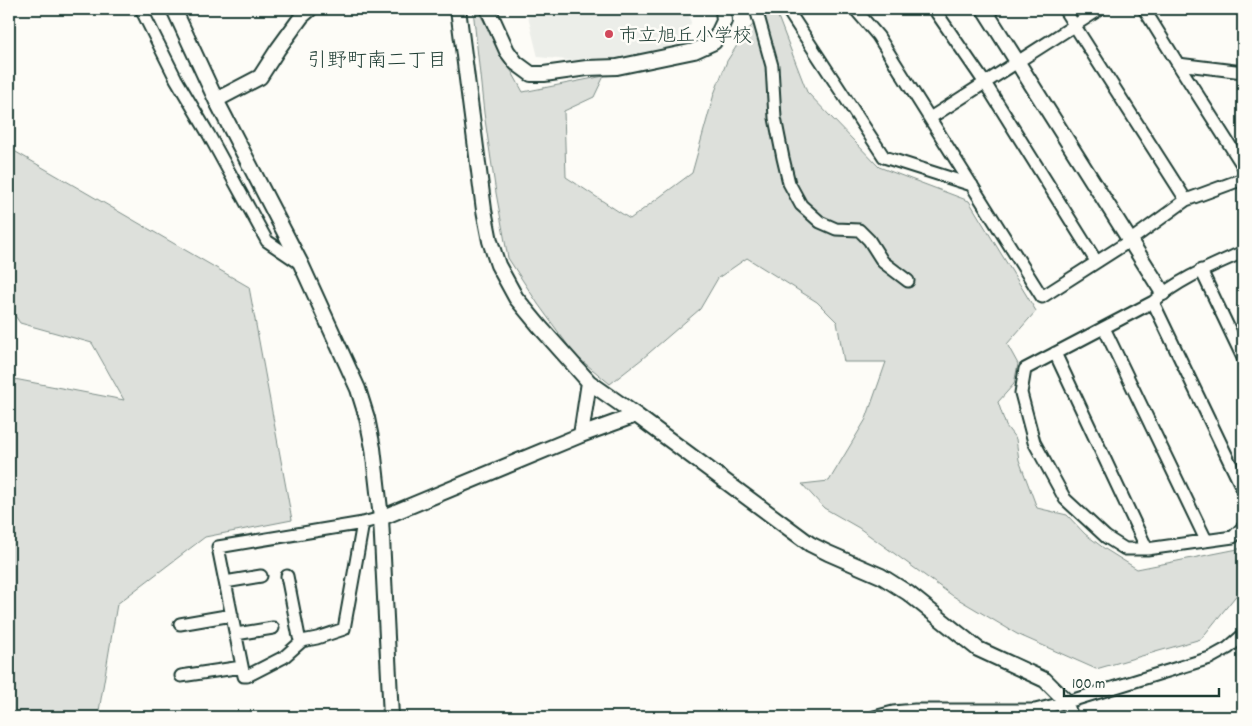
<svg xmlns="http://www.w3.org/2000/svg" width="1252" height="726" viewBox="0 0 1252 726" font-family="Dekko,'Klee One',sans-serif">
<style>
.built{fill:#eceee9}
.green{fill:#dde0db;stroke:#7e8e88}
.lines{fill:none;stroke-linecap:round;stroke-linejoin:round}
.minor-casing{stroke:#1f3d34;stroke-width:15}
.tertiary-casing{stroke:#1f3d34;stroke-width:18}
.minor{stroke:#fdfcf7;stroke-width:11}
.tertiary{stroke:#fdfcf7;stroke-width:14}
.poi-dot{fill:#d1495b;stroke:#fdfcf7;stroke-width:2}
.labels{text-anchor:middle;stroke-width:5;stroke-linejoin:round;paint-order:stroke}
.poi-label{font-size:19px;fill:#1f3d34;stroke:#fdfcf7;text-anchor:start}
.neighbourhood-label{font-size:20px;fill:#1f3d34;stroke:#fdfcf7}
</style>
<rect width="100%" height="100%" fill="#fdfcf7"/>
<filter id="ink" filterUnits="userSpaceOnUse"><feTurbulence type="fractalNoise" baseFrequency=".02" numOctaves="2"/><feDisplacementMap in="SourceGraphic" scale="10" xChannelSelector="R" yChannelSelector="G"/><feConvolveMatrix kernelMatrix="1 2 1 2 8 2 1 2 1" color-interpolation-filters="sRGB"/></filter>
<g filter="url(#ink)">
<path class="built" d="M 526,9 L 688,9 L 691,23 L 679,46 L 621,58 L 587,62 L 538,57 Z"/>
<path class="green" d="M 473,9 L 477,9 L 523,92 L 604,76 L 594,97 L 564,111 L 566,177 L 630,219 L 692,173 L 714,94 L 727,61 L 745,33 L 768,9 L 775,9 L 807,92 L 879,167 L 969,201 L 1036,311 L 1007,344 L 1018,364 L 1014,384 L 998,402 L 1006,426 L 1016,439 L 1019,460 L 1037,508 L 1067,515 L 1085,534 L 1105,549 L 1137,569 L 1243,548 L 1243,587 L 1201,639 L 1096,669 L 1017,634 L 953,596 L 859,528 L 824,508 L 802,484 L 829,481 L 866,419 L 886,362 L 844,362 L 837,322 L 817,302 L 747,258 L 718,278 L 700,309 L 642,359 L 610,384 L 575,355 L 538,304 L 508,258 L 496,193 L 484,113 Z
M 9,148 L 249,287 L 292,520 L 205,537 L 117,604 L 98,717 L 9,717 L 9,378 L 124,400 L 92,343 L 20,323 L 9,307 Z"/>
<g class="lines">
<defs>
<path id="minor" d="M 141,9 L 176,79 L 209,135 L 267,241 L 301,264
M 756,9 L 772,66 L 775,118 L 783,158 L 789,183 L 801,205 L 820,222 L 836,229 L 859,230 L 869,240 L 883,262 L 908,281
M 787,9 L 884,157 L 972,185
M 855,9 L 878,36 L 1042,297 L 1131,240 L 1186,200 L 1243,179
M 934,9 L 985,83 L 1096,261
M 1064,9 L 1186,200
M 1144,9 L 1178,64 L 1243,72
M 1178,64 L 1243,166
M 930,118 L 1100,9
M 1243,252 C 1212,266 1179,279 1153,302 L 1025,369 L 1021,393 L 1034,442 L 1065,499 L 1106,537 L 1125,549 L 1147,549 L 1233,537 L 1243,527
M 1201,270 L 1243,358
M 1153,302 L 1243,490
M 1104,328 L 1206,540
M 1055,353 L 1147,549
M 363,523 L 344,629 L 317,638 L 302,641 L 284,657 L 247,676 L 244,676 L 218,547 L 363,523 L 381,518
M 287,576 L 299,637 L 302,641
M 225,582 L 261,576
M 180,624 L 232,615
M 236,634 L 273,628
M 181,676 L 242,667
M 874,717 L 893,712 L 915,710 L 1035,710 L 1067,702
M 1072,717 L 1067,702 L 1210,658 L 1228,648 L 1243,635"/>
<path id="tertiary" d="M 174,9 L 216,100 L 301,264 L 358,389 L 367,418 L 373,448 L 381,518 L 391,717
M 458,9 L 484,210 L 490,241 L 498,265 L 516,298 L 540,327 L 589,382 L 636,415 L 810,544 L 828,553 L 881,576 L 908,593 L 978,649 L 1045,680 L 1067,702
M 488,9 L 507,51 L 516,63 L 531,74 L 544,74 L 587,68 L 617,67 L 694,51 L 714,42 L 724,21 L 723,9
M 984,9 L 1163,293
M 216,100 L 260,77 L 278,49 L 302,16 L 310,9
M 581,435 L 589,382
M 381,518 L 581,435 L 636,415"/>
</defs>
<use href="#minor" class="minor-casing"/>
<use href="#tertiary" class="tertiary-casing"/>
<use href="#minor" class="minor"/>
<use href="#tertiary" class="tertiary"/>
</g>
</g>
<circle class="poi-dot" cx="609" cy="34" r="5"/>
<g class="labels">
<g class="poi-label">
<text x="619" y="41">市立旭丘小学校</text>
</g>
<g class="neighbourhood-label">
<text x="377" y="66">引野町南二丁目</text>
</g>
</g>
<rect width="1252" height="726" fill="none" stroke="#fdfcf7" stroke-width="30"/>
<rect x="15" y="15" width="1222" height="696" fill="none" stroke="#1f3d34" stroke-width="2" filter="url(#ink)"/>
<path d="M1064 688v8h155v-8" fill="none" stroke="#1f3d34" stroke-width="2.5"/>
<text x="1072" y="688" font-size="15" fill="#1f3d34" stroke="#fdfcf7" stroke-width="4" paint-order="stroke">100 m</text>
</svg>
